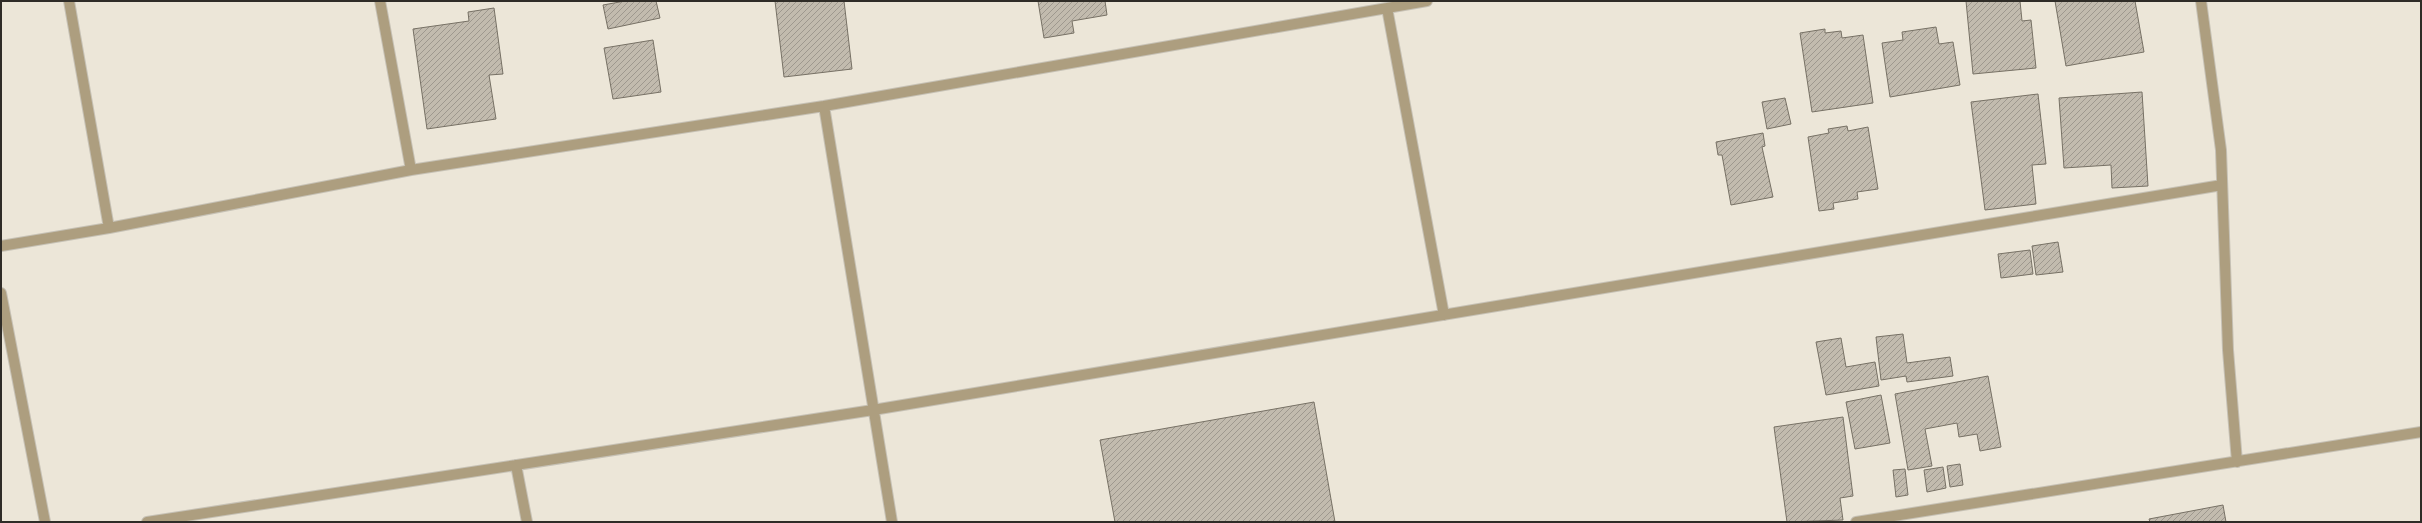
<svg xmlns="http://www.w3.org/2000/svg" width="2422" height="523" viewBox="0 0 2422 523" font-family="Signika,sans-serif">
<style>
.building{fill:url(#building-hatch);stroke:#777165}
.lines{fill:none;stroke-linecap:round;stroke-linejoin:round}
.minor-casing{stroke:#c6c1b5;stroke-width:12}
.minor{stroke:#ad9e7f;stroke-width:10}
</style>
<defs>
<pattern id="building-hatch" width="6" height="6" patternUnits="userSpaceOnUse"><rect width="6" height="6" fill="#c2bbae"/><path d="M-1 1l2-2M0 6l6-6M5 7l2-2" fill="none" stroke="#9e988e"/></pattern>
</defs>
<rect width="100%" height="100%" fill="#ece6d8"/>
<path class="building" d="M 625,1 L 656,1 L 660,18 L 608,29 L 603,5 Z
M 775,1 L 844,1 L 852,69 L 784,77 Z
M 1038,1 L 1105,1 L 1107,15 L 1072,21 L 1074,33 L 1044,38 Z
M 1966,1 L 2020,1 L 2022,21 L 2031,20 L 2036,68 L 1973,74 Z
M 2055,1 L 2135,1 L 2144,52 L 2066,66 Z
M 494,8 L 503,74 L 489,75 L 496,119 L 427,129 L 413,29 L 469,21 L 468,12 Z
M 1936,27 L 1939,44 L 1953,42 L 1960,85 L 1890,97 L 1882,43 L 1903,40 L 1902,32 Z
M 1825,29 L 1825,33 L 1841,31 L 1842,38 L 1863,35 L 1873,103 L 1812,112 L 1800,33 Z
M 653,40 L 661,92 L 613,99 L 604,48 Z
M 2142,92 L 2148,186 L 2112,188 L 2111,165 L 2064,168 L 2059,98 Z
M 2038,94 L 2046,164 L 2032,165 L 2036,204 L 1985,210 L 1971,102 Z
M 1785,98 L 1791,124 L 1767,129 L 1762,102 Z
M 1847,126 L 1848,131 L 1868,127 L 1878,189 L 1857,192 L 1858,199 L 1833,203 L 1834,209 L 1819,211 L 1808,137 L 1829,133 L 1828,129 Z
M 1763,133 L 1765,146 L 1762,147 L 1773,197 L 1731,205 L 1722,155 L 1718,155 L 1716,142 Z
M 2058,242 L 2063,272 L 2036,275 L 2032,246 Z
M 2030,250 L 2033,274 L 2001,278 L 1998,254 Z
M 1903,334 L 1907,363 L 1950,357 L 1953,376 L 1907,382 L 1906,376 L 1881,380 L 1876,337 Z
M 1841,338 L 1846,367 L 1875,362 L 1879,386 L 1826,395 L 1816,342 Z
M 1988,376 L 2001,447 L 1980,451 L 1977,434 L 1959,437 L 1957,423 L 1925,429 L 1932,466 L 1908,470 L 1895,394 Z
M 1881,395 L 1890,443 L 1855,449 L 1846,402 Z
M 1314,402 L 1335,522 L 1115,522 L 1100,440 Z
M 1843,417 L 1853,496 L 1840,498 L 1843,520 L 1787,522 L 1774,427 Z
M 1960,464 L 1963,485 L 1950,487 L 1947,466 Z
M 1943,467 L 1946,488 L 1927,492 L 1924,470 Z
M 1905,469 L 1908,495 L 1896,497 L 1893,470 Z
M 2223,505 L 2226,522 L 2150,522 L 2149,519 Z"/>
<g class="lines">
<defs>
<path id="minor" d="M 69,1 L 109,228
M 380,1 L 411,170
M 2201,1 L 2221,150 L 2228,350 L 2237,462
M 1387,8 L 1444,315
M 824,106 L 892,522
M 1,246 L 109,228 L 411,170 L 824,106 L 1427,1
M 1,293 L 45,522
M 516,465 L 527,522
M 147,522 L 873,410 L 2222,185
M 1856,522 L 2421,432"/>
</defs>
<use href="#minor" class="minor-casing"/>
<use href="#minor" class="minor"/>
</g>
<rect width="2422" height="523" fill="none" stroke="#2f2c27" stroke-width="4"/>
</svg>
